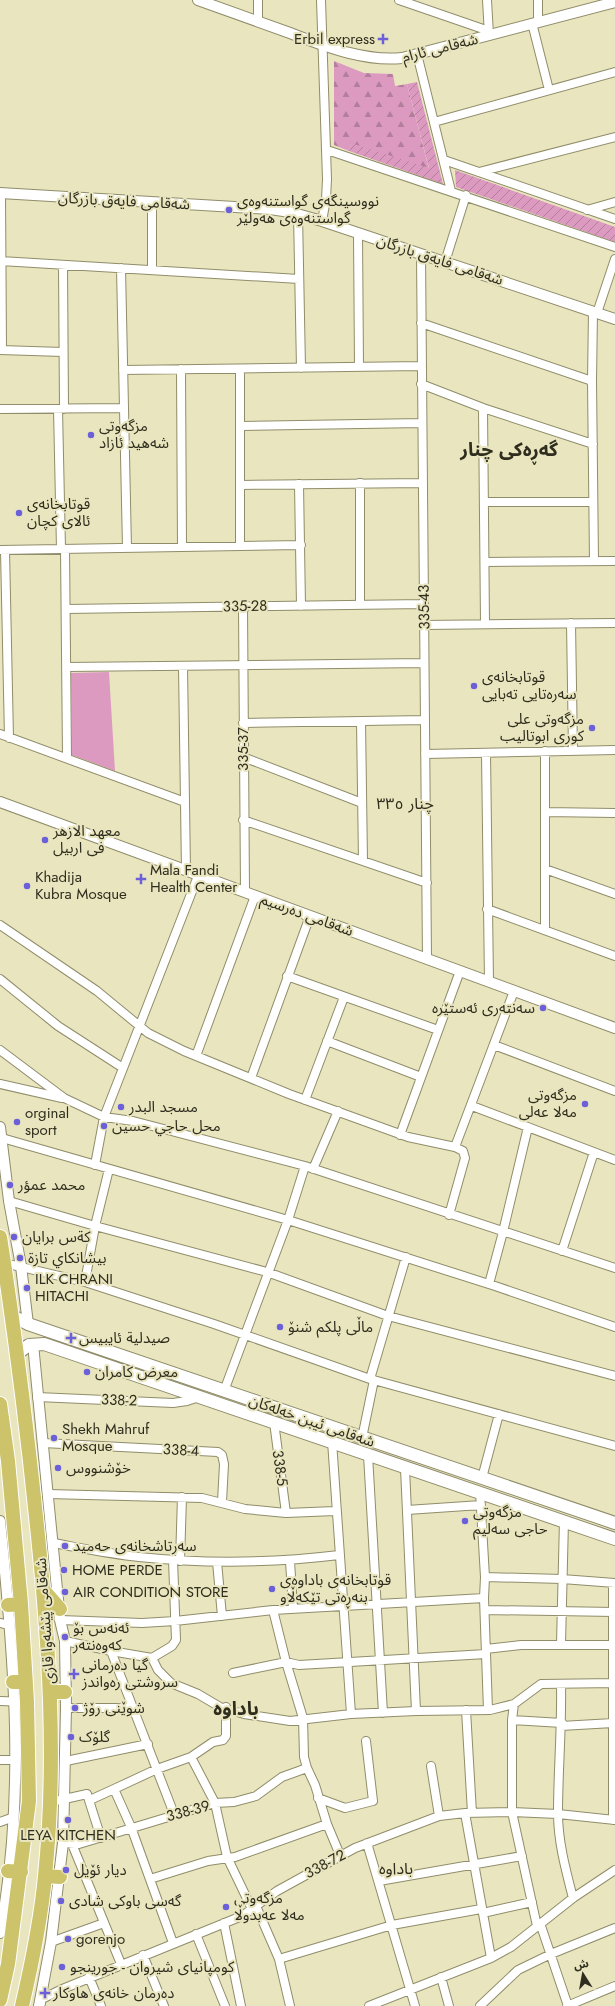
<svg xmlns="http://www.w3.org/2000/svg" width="615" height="2006" viewBox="0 0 615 2006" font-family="Jost,'Noto Sans Arabic',sans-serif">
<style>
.green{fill:#dc9ac1}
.forest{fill:url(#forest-firs)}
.garden{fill:url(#garden-furrows)}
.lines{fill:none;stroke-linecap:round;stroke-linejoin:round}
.minor-casing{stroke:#908d6a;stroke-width:10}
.tertiary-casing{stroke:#908d6a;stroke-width:12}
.secondary-casing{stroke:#908d6a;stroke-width:14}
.trunk-casing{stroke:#fff;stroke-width:16}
.minor{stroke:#fff;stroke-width:8}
.tertiary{stroke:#fff;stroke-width:10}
.secondary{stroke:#fff;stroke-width:12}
.trunk{stroke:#ccc36a;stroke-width:14}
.poi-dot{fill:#6b60da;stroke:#e9e5bf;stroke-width:1.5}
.labels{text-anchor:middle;stroke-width:4;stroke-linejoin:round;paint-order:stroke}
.poi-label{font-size:15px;fill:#2e2d1e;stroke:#e9e5bf;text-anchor:start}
.street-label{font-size:15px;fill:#2e2d1e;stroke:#e9e5bf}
.neighbourhood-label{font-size:16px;fill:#2e2d1e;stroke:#e9e5bf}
.district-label{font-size:19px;font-weight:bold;fill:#2e2d1e;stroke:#e9e5bf}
</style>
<defs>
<pattern id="forest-firs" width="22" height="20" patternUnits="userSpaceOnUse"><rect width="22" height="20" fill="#dc9ac1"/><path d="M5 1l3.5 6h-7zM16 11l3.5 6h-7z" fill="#b37e9c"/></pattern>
<pattern id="garden-furrows" width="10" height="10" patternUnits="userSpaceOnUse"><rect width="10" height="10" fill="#dc9ac1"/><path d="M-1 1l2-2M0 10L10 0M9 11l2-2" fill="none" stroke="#b37e9c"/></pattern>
</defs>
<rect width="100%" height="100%" fill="#e9e5bf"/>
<path class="green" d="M 109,672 L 115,771 L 72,755 L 71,673 Z"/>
<path class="forest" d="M 334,61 L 364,73 L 393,74 L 395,86 L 407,84 L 429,169 L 351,144 L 349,151 L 334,145 Z"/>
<path class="garden" d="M 417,82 L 443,184 L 349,151 L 351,143 L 429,168 L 407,84 Z
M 455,170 L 615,227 L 615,242 L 456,187 Z"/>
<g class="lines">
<defs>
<path id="minor" d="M 258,0 L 258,22
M 321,0 L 327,179 L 326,199 L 322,221
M 399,0 L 489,31
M 487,0 L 489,35
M 538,22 L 538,0
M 532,23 L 549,90
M 417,54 L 451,191
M 434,122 L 615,72
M 327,150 L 615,247
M 444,160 L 615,219
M 479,172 L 615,137
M 1,193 L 2,350
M 587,210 L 615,202
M 298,214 L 301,368
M 358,233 L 359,367
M 421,254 L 427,959
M 1,261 L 299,279
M 445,262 L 466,195
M 63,265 L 64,409
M 121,268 L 127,548
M 152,270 L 152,202
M 593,311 L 592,381 L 594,561
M 597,313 L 615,259
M 421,323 L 592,381
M 0,350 L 63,352
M 181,369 L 182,547
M 240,369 L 240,546
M 123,370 L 421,366
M 421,384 L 483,408 L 593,444
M 483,408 L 485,624
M 0,409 L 124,408
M 58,409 L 61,549
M 240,426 L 422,423
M 360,483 L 360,605
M 299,484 L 301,606
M 240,485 L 422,483
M 484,502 L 593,502
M 65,549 L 67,757
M 0,550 L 301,545
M 5,550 L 9,738
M 485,562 L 615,561
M 243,606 L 245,892
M 66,609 L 424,604
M 571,623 L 573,751
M 424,625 L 615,623
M 183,666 L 186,871
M 66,667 L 424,663
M 361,721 L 363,861
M 243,723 L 425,720
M 0,734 L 185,802
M 545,751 L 545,930
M 486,753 L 489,982
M 425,754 L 615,750
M 243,757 L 362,803
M 545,812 L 615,813
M 243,820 L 427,883
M 545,869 L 615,894
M 487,909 L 615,956
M 0,925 L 97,991 L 148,1033 L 184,1051 L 289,1094 L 408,1137 L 455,1147 L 463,1151 L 465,1158 L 449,1215
M 287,976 L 438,1030
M 0,979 L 58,1026 L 123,1068
M 327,1041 L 421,1077
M 494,1045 L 615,1091
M 0,1050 L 64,1098 L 104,1117 L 133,1121 L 305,1166 L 615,1268
M 196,1056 L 255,896
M 251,1078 L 310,916
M 0,1084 L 62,1098
M 305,1100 L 344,997
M 472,1106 L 615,1160
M 400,1135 L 460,971
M 2,1138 L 288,1220 L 495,1286 L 615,1327
M 455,1147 L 514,991
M 95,1165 L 104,1117 L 198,876
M 313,1169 L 338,1111
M 9,1201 L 95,1226 L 267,1272 L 388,1316 L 615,1376
M 562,1251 L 594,1152
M 4,1263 L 85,1282 L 214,1324 L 370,1379 L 615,1446
M 85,1282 L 95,1226 L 109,1169
M 489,1284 L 503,1232 L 528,1127
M 370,1379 L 406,1257
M 224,1391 L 288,1220 L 305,1166
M 37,1397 L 173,1403 L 187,1401 L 199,1397
M 274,1422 L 286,1513
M 362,1438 L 374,1380
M 332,1441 L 351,1714
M 43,1443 L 218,1452 L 222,1455 L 224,1464 L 222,1502
M 368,1455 L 383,1713
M 405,1468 L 416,1711
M 482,1478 L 499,1414
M 480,1492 L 485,1577 L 484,1598 L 488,1710
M 48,1494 L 202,1498 L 245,1509 L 286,1513 L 335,1511
M 407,1510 L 481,1505
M 53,1543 C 81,1548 110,1554 139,1557 C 206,1564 273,1563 339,1555
M 180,1561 L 182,1497
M 290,1561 L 293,1609
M 217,1562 L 222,1616
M 485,1577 L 562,1579 L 615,1583
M 273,1610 L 286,1662 L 303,1718 L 304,1757 L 307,1768 L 315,1785 L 327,1824 L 340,1855
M 485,1610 L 615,1612
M 60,1620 L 142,1623 L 175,1621 L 273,1610 L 484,1598
M 0,1623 L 9,1625
M 65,1641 L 111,1651 L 152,1658 L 158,1670 L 171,1683 L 198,1694 L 220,1707 L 244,1714 L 290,1721 L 351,1714 L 416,1711 L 490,1710 L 514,1704 L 541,1684 L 615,1683
M 561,1644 L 564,1520
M 486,1649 L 521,1645 L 615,1645
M 111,1651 L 174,1814
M 152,1658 L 172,1646 L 176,1640 L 173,1560
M 233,1673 L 286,1662 L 299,1665 L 486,1654
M 561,1684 C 562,1727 558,1770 558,1813 C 558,1842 566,1871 573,1898
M 0,1701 L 27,1702
M 514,1704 L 512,1720 L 512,1812 L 537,1926
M 66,1708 L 134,1708
M 466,1710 L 472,1813
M 512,1720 L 562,1723
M 561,1726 L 613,1723
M 191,1757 L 215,1803 L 227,1857 L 252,1909
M 0,1760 L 16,1760
M 66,1761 L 148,1744
M 431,1766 L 439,1816
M 318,1798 L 345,1808 L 373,1801 L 366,1741
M 90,1800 L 114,1789
M 51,1802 L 87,1794 L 101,1838
M 465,1813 L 491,1958
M 613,1820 L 613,1583
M 0,1822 L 14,1817
M 63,1843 L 79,1844 L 215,1803 L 234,1802 L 256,1796 L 282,1777 L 307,1768
M 367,1843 L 415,2006
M 72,1844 L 121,1964
M 150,1879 L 208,1861 L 235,1857 L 327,1824
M 379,1881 L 522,1856
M 256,1906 L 279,1959 L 290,2006
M 483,1913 L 532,1902
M 224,1923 L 241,2006
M 540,1923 L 568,2006
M 196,1934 L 225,2006
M 51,1942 L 104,1923
M 173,1943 L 131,1827 L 114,1789 L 157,1769 L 191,1757 L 213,1742 L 223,1740 L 226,1736 L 226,1707
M 143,1955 L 164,2006
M 279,1959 L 392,1925 L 481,1909
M 89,1977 L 101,2006
M 441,1977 L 449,2006
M 41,2003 L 40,2000 L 60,1990 L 242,1916 L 277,1891 L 355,1848 L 439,1816 L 465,1813 L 512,1812 L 558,1814 L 615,1820
M 369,2006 L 491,1958 L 511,1947 L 573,1898 L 615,1870
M 480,2006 L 518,1970 L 551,1954 L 615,1928
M 567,2006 L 615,1986"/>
<path id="tertiary" d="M 198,0 C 228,11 259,22 290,33 C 325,46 364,62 402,58 L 615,2
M 0,193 L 270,209 L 290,212 L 322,221 L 615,319
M 0,802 L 615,1028
M 0,1127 L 9,1201 L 21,1266 L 28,1324
M 33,1344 L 60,1620 L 65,1641 L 66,1708 L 63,1843 L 51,1942 L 39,2006
M 0,1521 C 14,1657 26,1797 0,1933"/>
<path id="secondary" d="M 11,1315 L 28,1324 L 615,1523
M 18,1353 L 29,1345 L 44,1344 L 615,1539"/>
<path id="trunk" d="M 0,1237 C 15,1333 27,1429 37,1526 C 49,1642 57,1760 45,1876 C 41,1920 32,1963 22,2006
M 0,1404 L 8,1461 L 21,1604 L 27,1702 L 29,1801 L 8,1964 L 0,2000
M 44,1591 L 60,1609
M 8,1605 L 21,1604
M 13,1682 L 26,1682
M 50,1692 L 65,1692
M 8,1871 L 21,1872
M 45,1876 L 60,1877"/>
</defs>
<use href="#minor" class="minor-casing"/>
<use href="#tertiary" class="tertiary-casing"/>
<use href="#secondary" class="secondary-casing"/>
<use href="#trunk" class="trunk-casing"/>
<use href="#minor" class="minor"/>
<use href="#tertiary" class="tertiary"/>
<use href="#secondary" class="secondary"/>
<use href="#trunk" class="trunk"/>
</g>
<g class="poi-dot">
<path d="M381 33h4v4h4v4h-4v4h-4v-4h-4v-4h4z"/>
<circle cx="229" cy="210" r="4"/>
<circle cx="91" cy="435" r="4"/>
<circle cx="19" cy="513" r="4"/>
<circle cx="474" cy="686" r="4"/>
<circle cx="592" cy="728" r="4"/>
<circle cx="45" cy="840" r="4"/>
<path d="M139 873h4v4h4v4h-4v4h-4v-4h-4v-4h4z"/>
<circle cx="27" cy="886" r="4"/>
<circle cx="543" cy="1008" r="4"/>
<circle cx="585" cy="1104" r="4"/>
<circle cx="121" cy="1107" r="4"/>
<circle cx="17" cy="1122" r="4"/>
<circle cx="104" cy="1126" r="4"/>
<circle cx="10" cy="1185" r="4"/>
<circle cx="14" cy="1237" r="4"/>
<circle cx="20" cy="1258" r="4"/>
<circle cx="27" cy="1288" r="4"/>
<circle cx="280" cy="1327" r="4"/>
<path d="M69 1332h4v4h4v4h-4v4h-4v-4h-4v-4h4z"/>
<circle cx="87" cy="1372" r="4"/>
<circle cx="54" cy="1438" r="4"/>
<circle cx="58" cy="1468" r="4"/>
<circle cx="465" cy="1521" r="4"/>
<circle cx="65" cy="1546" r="4"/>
<circle cx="64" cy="1570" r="4"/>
<circle cx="272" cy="1589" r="4"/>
<circle cx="65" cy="1592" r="4"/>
<circle cx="65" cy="1637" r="4"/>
<path d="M72 1668h4v4h4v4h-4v4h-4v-4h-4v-4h4z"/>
<circle cx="75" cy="1708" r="4"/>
<circle cx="71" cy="1737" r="4"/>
<circle cx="68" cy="1820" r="4"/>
<circle cx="66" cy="1870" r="4"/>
<circle cx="61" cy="1901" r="4"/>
<circle cx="226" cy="1907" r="4"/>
<circle cx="68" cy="1939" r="4"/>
<circle cx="62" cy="1967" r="4"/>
<path d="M43 1987h4v4h4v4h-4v4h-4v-4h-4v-4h4z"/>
</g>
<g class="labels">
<g class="poi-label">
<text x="375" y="44" text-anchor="end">Erbil express</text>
<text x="237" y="206">نووسینگەی گواستنەوەی<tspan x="237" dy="17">گواستنەوەی هەولێر</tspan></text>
<text x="99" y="431">مزگەوتی<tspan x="99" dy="17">شەهید ئازاد</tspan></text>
<text x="27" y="509">قوتابخانەی<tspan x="27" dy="17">ئالای کچان</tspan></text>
<text x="482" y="682">قوتابخانەی<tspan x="482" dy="17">سەرەتایی تەبایی</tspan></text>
<text x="584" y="724" text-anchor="end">مزگەوتی علی<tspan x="584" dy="17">کوری ابوتالیب</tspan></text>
<text x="53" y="836">معهد الازهر<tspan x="53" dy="17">فی اربیل</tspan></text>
<text x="150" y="875">Mala Fandi<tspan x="150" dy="17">Health Center</tspan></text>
<text x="35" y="882">Khadija<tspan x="35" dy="17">Kubra Mosque</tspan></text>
<text x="535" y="1013" text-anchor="end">سەنتەری ئەستێرە</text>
<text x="577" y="1100" text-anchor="end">مزگەوتی<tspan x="577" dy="17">مەلا عەلی</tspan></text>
<text x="129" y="1112">مسجد البدر</text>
<text x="25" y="1118">orginal<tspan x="25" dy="17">sport</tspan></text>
<text x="112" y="1131">محل حاجي حسین</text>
<text x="18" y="1190">محمد عمؤر</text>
<text x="22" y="1242">كةس برايان</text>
<text x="28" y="1263">بيشانكاي تازة</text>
<text x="35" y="1284">ILK CHRANI<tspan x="35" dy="17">HITACHI</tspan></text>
<text x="288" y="1332">ماڵی پلکم شنۆ</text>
<text x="79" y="1343">صيدلية ئايبيس</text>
<text x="95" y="1377">معرض کامران</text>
<text x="62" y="1434">Shekh Mahruf<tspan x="62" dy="17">Mosque</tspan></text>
<text x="66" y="1473">خۆشنووس</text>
<text x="473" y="1517">مزگەوتی<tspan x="473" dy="17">حاجی سەلیم</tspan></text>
<text x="73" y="1551">سەرتاشخانەی حەمید</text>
<text x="72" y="1575">HOME PERDE</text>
<text x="280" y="1585">قوتابخانەی باداوەی<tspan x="280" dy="17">بنەڕەتی تێکەڵاو</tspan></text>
<text x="73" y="1597">AIR CONDITION STORE</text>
<text x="73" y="1633">ئەنەس بۆ<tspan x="73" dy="17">کەوەنتەر</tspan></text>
<text x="82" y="1670">گیا دەرمانی<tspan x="82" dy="17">سروشتی رەواندز</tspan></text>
<text x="83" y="1713">شوێنی رۆژ</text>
<text x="79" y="1742">گلۆک</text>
<text x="68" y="1840" text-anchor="middle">LEYA KITCHEN</text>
<text x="74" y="1875">دیار ئۆیل</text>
<text x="234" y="1903">مزگەوتی<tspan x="234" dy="17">مەلا عەبدوڵا</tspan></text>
<text x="69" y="1906">گەسی باوکی شادی</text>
<text x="76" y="1944">gorenjo</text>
<text x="70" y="1972">كومپانیای شیروان - جورینجو</text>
<text x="53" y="1998">دەرمان خانەی هاوکار</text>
</g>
<g class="street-label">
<text transform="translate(440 48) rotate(-14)" y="5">شەقامی ئارام</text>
<text transform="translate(124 201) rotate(3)" y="5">شەقامی فایەق بازرگان</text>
<text transform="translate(440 260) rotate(18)" y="5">شەقامی فایەق بازرگان</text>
<text transform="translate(245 606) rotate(-1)" y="5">335-28</text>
<text transform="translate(424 607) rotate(-91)" y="5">335-43</text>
<text transform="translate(243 749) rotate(-90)" y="5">335-37</text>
<text transform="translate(307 915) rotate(20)" y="5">شەقامی دەرسیم</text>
<text transform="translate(119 1400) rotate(2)" y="5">338-2</text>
<text transform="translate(312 1421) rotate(19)" y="5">شەقامی ئیبن خەلەکان</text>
<text transform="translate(181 1450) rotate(3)" y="5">338-4</text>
<text transform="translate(280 1468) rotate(82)" y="5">338-5</text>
<text transform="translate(45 1621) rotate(-94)" y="5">شەقامی پێشەوا قازی</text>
<text transform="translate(188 1811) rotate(-15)" y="5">338-39</text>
<text transform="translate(325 1864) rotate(-28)" y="5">338-72</text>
</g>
<g class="neighbourhood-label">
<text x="405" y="809">چنار ٣٣٥</text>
<text x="396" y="1874">باداوە</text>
</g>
<g class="district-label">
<text x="509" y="456">گەڕەکی چنار</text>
<text x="236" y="1715">باداوە</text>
</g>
</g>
<g transform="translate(583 1974) rotate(349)" stroke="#e9e5bf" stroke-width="3" paint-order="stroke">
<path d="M0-3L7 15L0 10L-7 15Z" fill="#2e2d1e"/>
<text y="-6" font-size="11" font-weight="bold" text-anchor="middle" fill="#2e2d1e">ش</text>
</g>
</svg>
